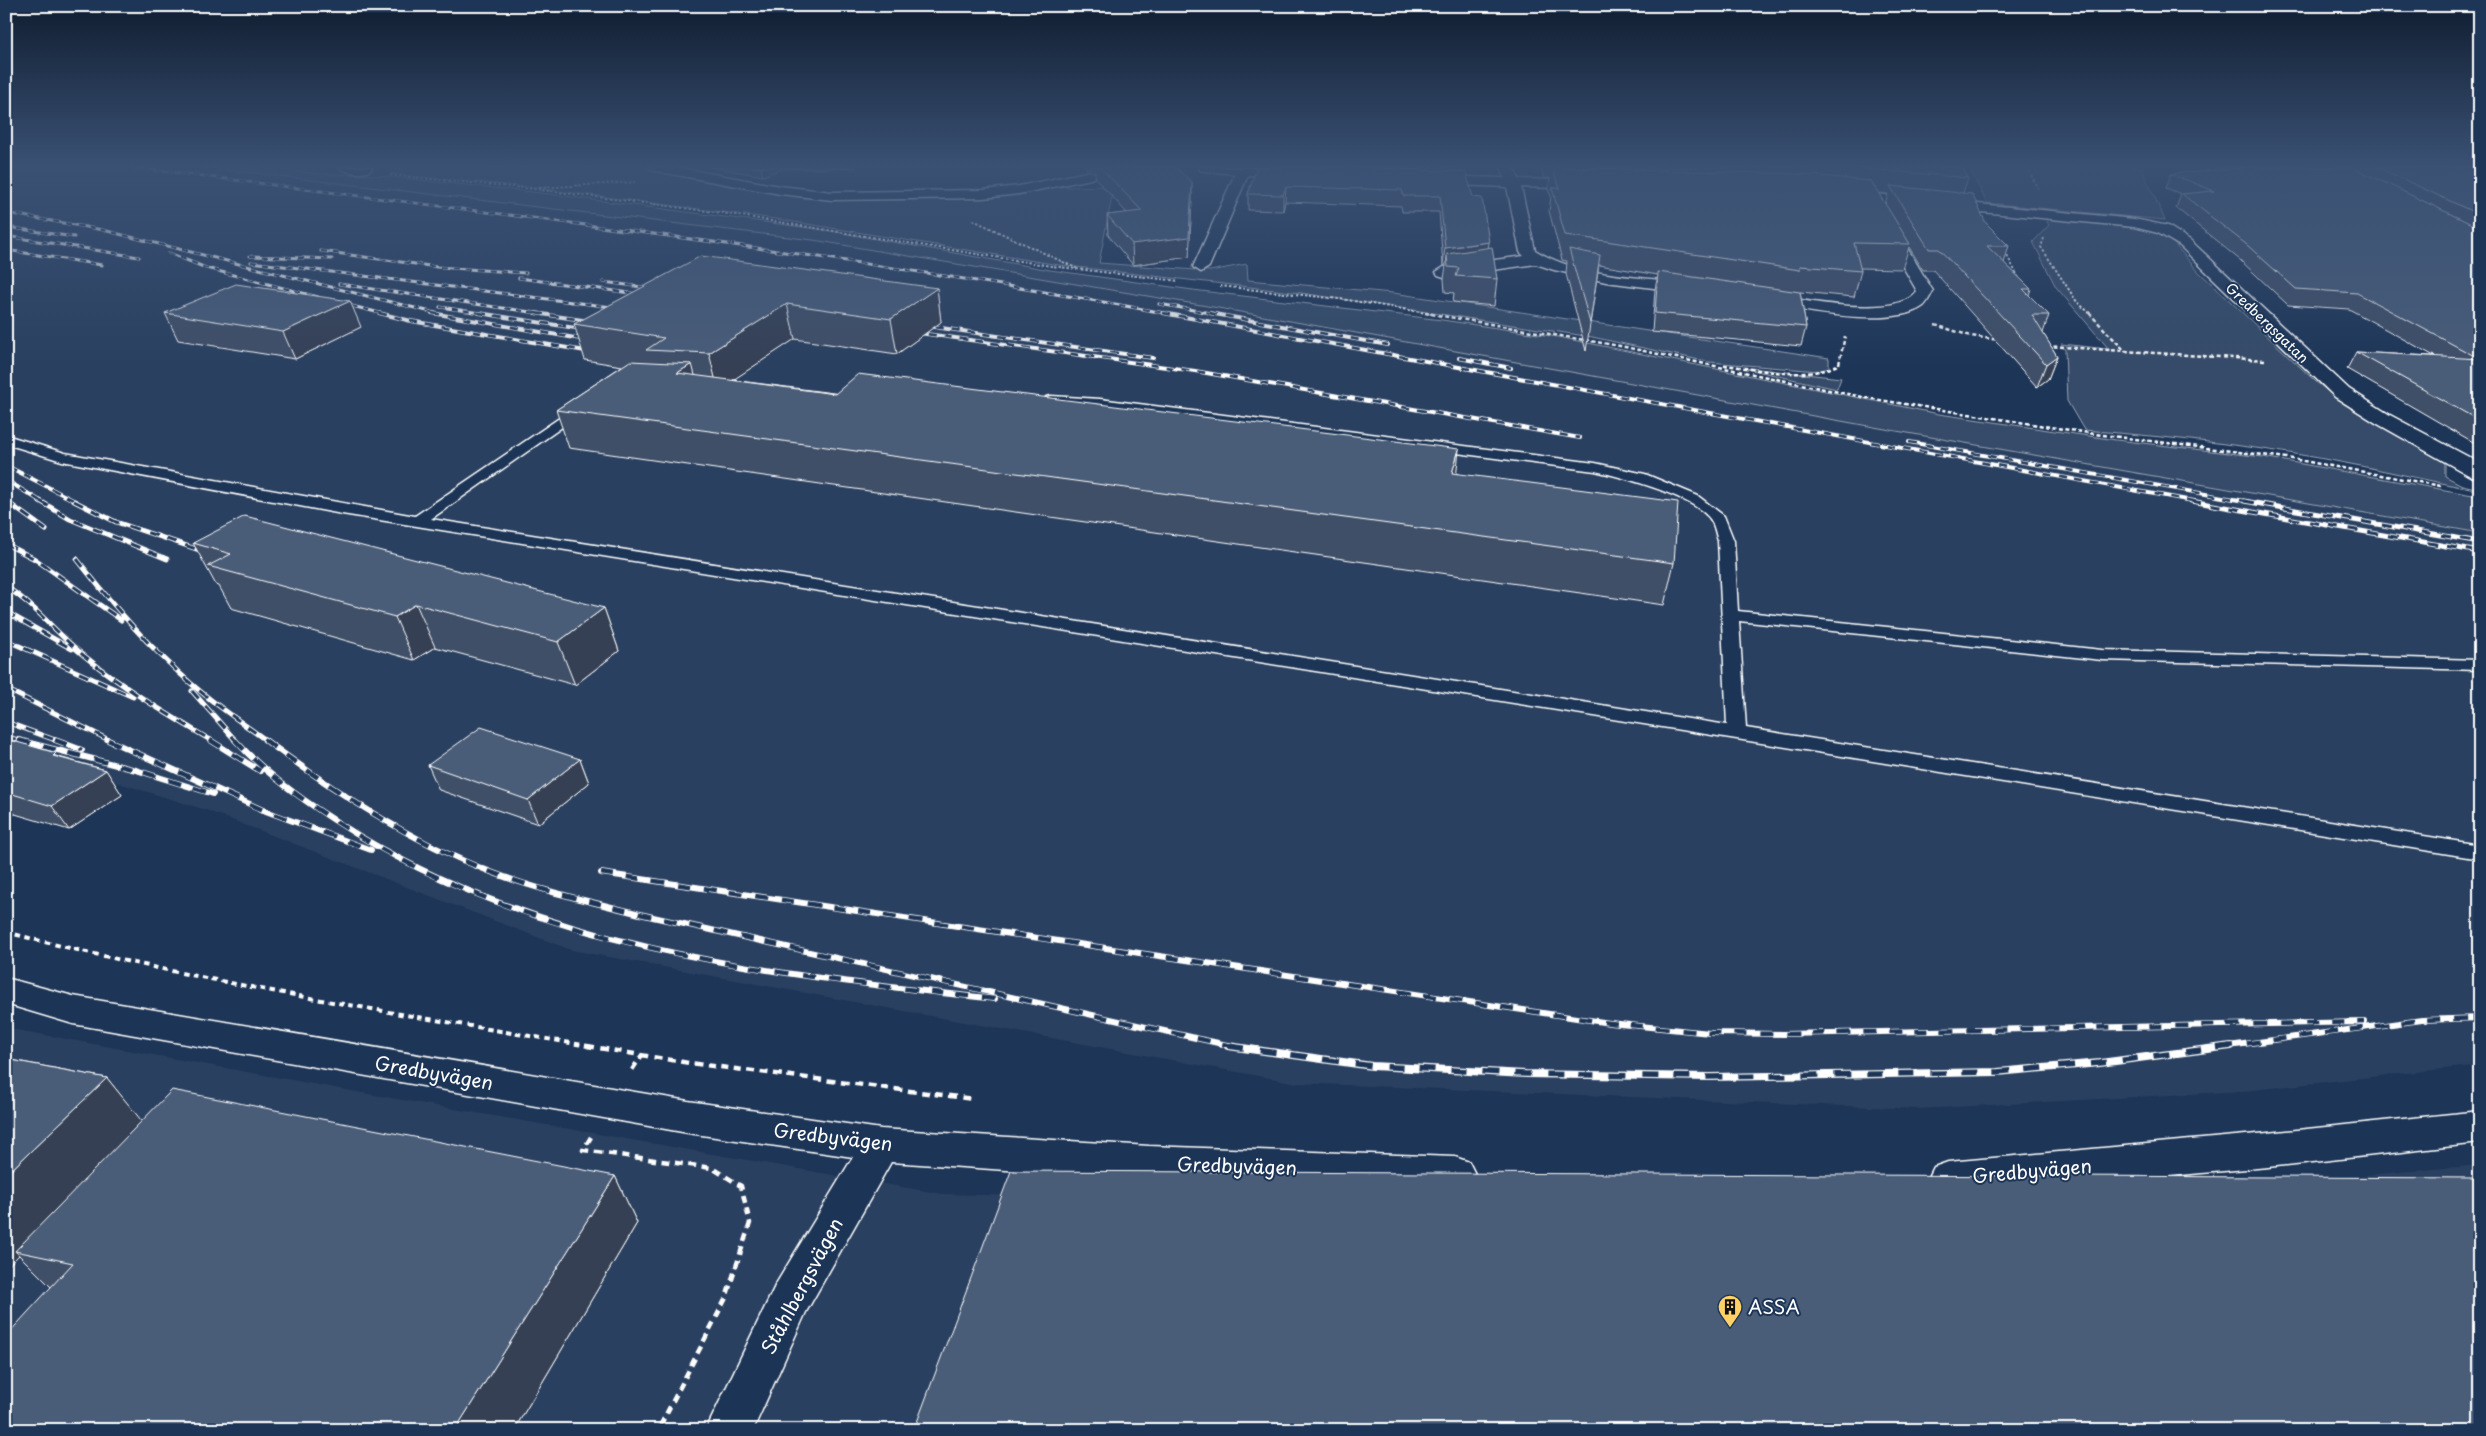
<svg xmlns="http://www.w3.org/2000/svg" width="2486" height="1436" viewBox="0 0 2486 1436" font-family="'Playpen Sans',sans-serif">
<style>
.built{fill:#2a4161}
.green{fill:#364b69;stroke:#9aa5b4}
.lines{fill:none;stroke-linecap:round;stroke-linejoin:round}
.service-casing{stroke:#fff;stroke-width:3}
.minor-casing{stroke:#fff;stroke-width:3}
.path-far3{stroke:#fff;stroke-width:2;stroke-dasharray:2.5 2;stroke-linecap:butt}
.path-far2{stroke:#fff;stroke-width:2.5;stroke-dasharray:4 2.5;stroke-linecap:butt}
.path-far1{stroke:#fff;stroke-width:4;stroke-dasharray:5.5 4.5;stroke-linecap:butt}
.path{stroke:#fff;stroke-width:4.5;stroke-dasharray:8 5.5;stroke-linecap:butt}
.service{fill:#1d3557;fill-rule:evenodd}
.minor{fill:#1d3557;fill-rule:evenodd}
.rail-far4-casing{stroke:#fff;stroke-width:3}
.rail-far3-casing{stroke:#fff;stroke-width:4}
.rail-far2-casing{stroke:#fff;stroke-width:5}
.rail-far1-casing{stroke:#fff;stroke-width:6}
.rail-casing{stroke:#fff;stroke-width:8}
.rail-far4{stroke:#1d3557;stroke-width:2;stroke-dasharray:6;stroke-linecap:butt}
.rail-far3{stroke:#1d3557;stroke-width:2.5;stroke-dasharray:8;stroke-linecap:butt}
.rail-far2{stroke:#1d3557;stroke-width:3;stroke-dasharray:10;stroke-linecap:butt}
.rail-far1{stroke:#1d3557;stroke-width:4.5;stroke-dasharray:13;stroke-linecap:butt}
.rail{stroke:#1d3557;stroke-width:5.5;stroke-dasharray:16;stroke-linecap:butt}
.wall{fill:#405068;stroke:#fff;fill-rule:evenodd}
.shaded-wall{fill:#344155;stroke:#fff}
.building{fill:#4a5d79;stroke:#fff}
.labels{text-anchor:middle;stroke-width:4;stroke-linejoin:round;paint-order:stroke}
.far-street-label{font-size:14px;fill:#fff;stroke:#1d3557}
.near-street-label{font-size:19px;fill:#fff;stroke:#1d3557}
.near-poi-label{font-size:19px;fill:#fff;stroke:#1d3557;text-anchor:start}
</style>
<rect width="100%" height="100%" fill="#1d3557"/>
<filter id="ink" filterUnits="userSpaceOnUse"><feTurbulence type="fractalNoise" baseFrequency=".02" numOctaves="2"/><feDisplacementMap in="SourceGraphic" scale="10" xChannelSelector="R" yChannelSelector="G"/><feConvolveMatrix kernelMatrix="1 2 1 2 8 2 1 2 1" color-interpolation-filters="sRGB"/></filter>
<g filter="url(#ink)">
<path class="built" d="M 6,167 L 203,167 L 813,240 L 1213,307 L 1885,429 L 2480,533 L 2480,1065 L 2244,1091 L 1918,1109 L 1297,1083 L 571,950 L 206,810 L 6,748 Z
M 6,1028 L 368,1094 L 942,1194 L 1580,1210 L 2229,1187 L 2480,1165 L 2480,1430 L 6,1430 Z"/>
<path class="green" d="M 203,167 L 257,167 L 322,174 L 372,175 L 541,193 L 825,230 L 1050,270 L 1193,290 L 1442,320 L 1558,337 L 1939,414 L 2116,440 L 2263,457 L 2478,496 L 2480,533 L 1885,429 L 1213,307 L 813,240 Z
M 405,167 L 637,167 L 806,198 L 952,199 L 1004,195 L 1059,187 L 1114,186 L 1099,263 L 1210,271 L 1247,264 L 1248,280 L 1393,293 L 1829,358 L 1829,368 L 1818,371 L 1709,362 L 1592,337 L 1301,293 L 1059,265 L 776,219 L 528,187 L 390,174 Z
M 1969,167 L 2141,167 L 2165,220 L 1987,203 Z
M 2045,218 L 2147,229 L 2167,236 L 2199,272 L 2315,381 L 2344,404 L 2445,462 L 2445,476 L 2462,485 L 2480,489 L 2480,491 C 2416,478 2353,463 2289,453 C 2221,442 2153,436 2084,430 L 2067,401 L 2065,350 L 2061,344 L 2109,349 L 2056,287 L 2033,242 L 2049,225 Z
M 1751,368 L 1841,378 L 1837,389 L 1747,369 Z"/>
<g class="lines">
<defs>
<path id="service" d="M 1051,396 L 1100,399 L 1595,463 L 1645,474 L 1698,496 L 1724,516 L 1734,541 L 1738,611 L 2102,650 L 2480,660 L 2480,670 L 2102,660 L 1739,621 L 1746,728 L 2480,845 L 2480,859 L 342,514 L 62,461 L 6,444 L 6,435 L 65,453 L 415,516 L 580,404 L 585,405 L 587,408 L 585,411 L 431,519 L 1727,725 L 1718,541 C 1716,535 1715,528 1712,522 C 1699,497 1622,477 1595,471 L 1100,407 L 1046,403 L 1044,400 L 1046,397 Z"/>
<path id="minor" d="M 339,167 L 370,167 L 372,169 C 365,176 345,173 339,167 Z
M 648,167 L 675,167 L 780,186 L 832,192 L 983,190 L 1019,186 L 1091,171 L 1098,175 L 1091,179 L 1019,194 L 983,198 L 832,200 L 780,194 L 655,171 Z
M 1199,167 L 1293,169 L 1300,173 L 1293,177 L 1248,175 L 1209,267 L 1201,272 L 1193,267 L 1235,174 L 1205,171 L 1200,170 Z
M 1501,167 L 1513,167 L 1519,179 L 1586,181 L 1593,185 L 1586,189 L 1521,187 L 1535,250 C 1580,278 1642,277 1693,283 L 1699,284 L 1701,288 L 1699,292 L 1693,293 L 1606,282 L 1554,270 L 1536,264 L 1444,277 L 1438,275 L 1436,272 L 1444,267 L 1524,256 L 1520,252 L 1507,187 L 1431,184 L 1424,180 L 1431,176 L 1505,178 Z
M 1843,191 L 2134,219 L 2168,226 L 2190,240 L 2349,389 L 2390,415 L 2480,463 L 2480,478 L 2472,477 L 2376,423 L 2335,397 L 2180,246 L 2158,233 L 2134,227 L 1838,198 L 1836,195 L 1838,192 Z
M 1886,221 L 1893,225 L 1933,291 C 1930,296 1927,304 1922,307 C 1889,329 1803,310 1765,304 L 1759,303 L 1757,299 L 1759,295 L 1765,294 C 1798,299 1896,321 1917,291 L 1879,225 Z
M 6,978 L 73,996 L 688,1101 L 881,1129 L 1149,1146 L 1455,1157 L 1469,1162 L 1475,1174 L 1469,1186 L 1455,1191 L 1149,1180 L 891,1162 L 806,1312 L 753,1430 L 706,1430 L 776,1284 L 853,1157 L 688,1133 L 73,1024 L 6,1004 Z
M 2480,1111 L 2480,1143 L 2268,1167 L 1948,1196 L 1934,1191 L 1928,1179 L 1934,1167 L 1948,1162 L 2268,1133 Z"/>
</defs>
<use href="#service" class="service-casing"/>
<use href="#minor" class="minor-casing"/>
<path class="path-far3" d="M 2027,167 L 2038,188
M 390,175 L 533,189 L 722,213 L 1051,266 L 1179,281
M 539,188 L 635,182
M 973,220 L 1078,269
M 2044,238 L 2041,247 L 2077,302 L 2091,314
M 2005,252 L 2020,280
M 1220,286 L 1348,300 L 1432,314"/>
<path class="path-far2" d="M 1425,313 L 1620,346 L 1867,398 L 2095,434 L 2287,458 L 2441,486
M 2089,313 L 2126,352
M 1935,325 L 1971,336 L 1999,340
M 2047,346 L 2265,360
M 1724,365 C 1759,369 1807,382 1839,364 L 1845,336"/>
<path class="path-far1" d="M 6,932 C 199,983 397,1013 594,1047"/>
<path class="path" d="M 587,1046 L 689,1063 L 974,1099
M 632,1070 L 642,1055
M 591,1137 L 583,1150 L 712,1168 L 741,1186 L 750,1223 L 726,1298 L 658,1430"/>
<use href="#service" class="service"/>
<use href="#minor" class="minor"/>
<defs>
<path id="rail-far4" d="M 133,167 C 479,212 826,251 1170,314
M 6,213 L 103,230 L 439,314
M 6,227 L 74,237
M 6,236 L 139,257
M 6,250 L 102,265
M 321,251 L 437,267 L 526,273
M 169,253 L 206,268 L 318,297
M 250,256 L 332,259
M 6,260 L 8,260
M 251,262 L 620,308
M 519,278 L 645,295
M 603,282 L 658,289
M 339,284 L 544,314
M 340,303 L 384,314
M 1159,304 L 1216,314
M 440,307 L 487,314"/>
<path id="rail-far3" d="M 379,313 L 411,321 L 597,353
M 432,313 L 592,341
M 479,313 L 588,330
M 535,313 L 596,322
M 1163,313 L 2198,502
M 1209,313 L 1388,345
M 920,325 L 1153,358
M 912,332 L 1195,371 L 1580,438
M 1459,358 L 1511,368
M 1909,442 L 2251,502
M 9,467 L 77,502
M 6,480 L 42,502"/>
<path id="rail-far2" d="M 6,501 L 46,530
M 40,501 L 70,519 L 167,559
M 74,501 L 116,522 L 211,554
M 2191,501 L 2480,552
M 2244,501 L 2480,542
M 6,544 L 35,559 L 121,620
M 77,559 C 106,596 136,633 171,665 C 200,694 234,717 267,741
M 6,587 C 37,606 58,636 87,658 C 126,690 169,715 212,741
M 6,612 L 72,649
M 6,640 L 133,697
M 6,689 L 111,741
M 192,691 L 236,741
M 6,722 L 58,741
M 6,737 L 23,741"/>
<path id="rail-far1" d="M 18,740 L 136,770 L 213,794
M 55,740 L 82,750
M 108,740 L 263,810 L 371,850
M 210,740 L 260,771
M 235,740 C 264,772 297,796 334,820 C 528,948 769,974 995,999
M 265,740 C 334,791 410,841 491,872 C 540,891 593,902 644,915 L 1236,1047
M 601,873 L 1610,1023 L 1710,1033 L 1783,1034 L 2364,1022
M 2221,1047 L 2422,1020 L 2480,1018"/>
<path id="rail" d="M 1228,1046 L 1372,1066 L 1526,1074 L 1710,1077 L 1997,1072 L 2100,1063 L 2231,1046"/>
</defs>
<use href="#rail-far4" class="rail-far4-casing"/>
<use href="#rail-far3" class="rail-far3-casing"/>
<use href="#rail-far2" class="rail-far2-casing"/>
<use href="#rail-far1" class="rail-far1-casing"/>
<use href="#rail" class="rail-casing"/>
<use href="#rail-far4" class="rail-far4"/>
<use href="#rail-far3" class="rail-far3"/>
<use href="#rail-far2" class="rail-far2"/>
<use href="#rail-far1" class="rail-far1"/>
<use href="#rail" class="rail"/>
</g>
<path class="wall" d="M 710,167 L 856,167 L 855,168 L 781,169 L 763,176 Z
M 1085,167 L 1175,167 L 1192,182 L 1192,201 L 1189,257 L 1133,265 L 1108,235 L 1107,215 L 1127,213 L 1096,179 L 1095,172 L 1088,170 Z
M 1252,167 L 1408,167 L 1408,169 L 1420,170 L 1419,167 L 1462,167 L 1461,171 L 1489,248 L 1497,279 L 1494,306 L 1453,302 L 1454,293 L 1445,292 L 1444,279 L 1446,265 L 1443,265 L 1439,212 L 1402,212 L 1401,206 L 1285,202 L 1283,211 L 1248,210 L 1248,194 L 1257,167 Z
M 1540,167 L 1962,167 L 1968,178 L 1963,193 L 1986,223 L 2009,246 L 2004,263 L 2031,289 L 2029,295 L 2049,315 L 2043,333 L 2057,356 L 2048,379 L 2037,387 L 1933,270 L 1923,270 L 1909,247 L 1902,269 L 1860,268 L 1861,271 L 1854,297 L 1800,292 L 1806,327 L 1801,346 L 1652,332 L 1655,289 L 1658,275 L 1599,265 L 1586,351 L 1566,274 L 1567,261 L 1562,260 L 1549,211 L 1551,196 L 1548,190 L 1550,178 L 1544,178 ZM 1878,193 L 1888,194 L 1885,204 Z
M 2214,167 L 2480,167 L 2480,446 L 2347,369 L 2356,352 L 2434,356 L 2349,309 L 2288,305 L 2240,260 L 2176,208 L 2181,194 L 2166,188 L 2171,174 L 2220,170 Z
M 937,288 L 941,322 L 897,354 L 795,339 L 732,380 L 1457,473 L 1674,563 L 1664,605 L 569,448 L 556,410 L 622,366 L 585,360 L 574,324 Z
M 165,313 L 361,327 L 295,359 L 178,340 Z
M 193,543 L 604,608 L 619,651 L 575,685 L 435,647 L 414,660 L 231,608 L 219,586 L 216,585 Z
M 6,739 L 59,757 L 106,770 L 122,795 L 69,830 L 15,814 L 12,816 L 6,815 Z
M 580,759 L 589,783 L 538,824 L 439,790 L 428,765 Z
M 6,1059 L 107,1078 L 141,1121 L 615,1176 L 637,1223 L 514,1430 L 6,1430 L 51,1287 L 19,1255 L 6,1268 Z"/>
<path class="shaded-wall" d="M 766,167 L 780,167 L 781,169 L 763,176 L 761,168 Z
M 1192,182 L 1192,201 L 1189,257 L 1133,265 L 1132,244 Z
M 1286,187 L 1285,202 L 1283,211 L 1283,195 Z
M 1489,242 L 1487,259 L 1447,254 L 1446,265 L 1443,265 L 1445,248 Z
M 937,288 L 941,322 L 897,354 L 891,319 Z
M 350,301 L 361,327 L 295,359 L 283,332 Z
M 787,304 L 795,339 L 718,390 L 709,353 Z
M 2057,356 L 2048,379 L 2037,387 L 2046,364 Z
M 692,364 L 702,401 L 677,373 Z
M 1459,449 L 1455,489 L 1452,473 Z
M 416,604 L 435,647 L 414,660 L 395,617 Z
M 604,608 L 619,651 L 575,685 L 558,642 Z
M 580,759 L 589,783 L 538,824 L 528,800 Z
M 106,770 L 122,795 L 69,830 L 52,806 Z
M 6,801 L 15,814 L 12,816 L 6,809 Z
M 107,1078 L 145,1125 L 15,1251 L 19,1255 L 6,1268 L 6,1175 Z
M 615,1176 L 637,1223 L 514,1430 L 455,1430 Z"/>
<path class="building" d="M 751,167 L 766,167 L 761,168 Z
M 1100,167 L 1175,167 L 1192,182 L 1189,237 L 1132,244 L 1107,215 L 1142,211 Z
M 1257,167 L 1354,167 L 1466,172 L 1473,197 L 1482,198 L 1489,242 L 1445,248 L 1440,196 L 1403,196 L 1402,190 L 1286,187 L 1283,195 L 1248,194 Z
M 1551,167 L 1800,174 L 1871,181 L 1910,244 L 1854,243 L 1861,271 L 1800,266 L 1800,270 L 1565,235 L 1552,188 L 1560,188 Z
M 1843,167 L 1962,167 L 1968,178 Z
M 2239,167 L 2352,167 L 2480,228 L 2480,359 L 2357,293 L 2296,289 L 2247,245 L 2182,194 L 2214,191 L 2171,174 L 2242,168 Z
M 2377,167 L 2480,167 L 2480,215 Z
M 1890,186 L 1972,194 L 1986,223 L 2009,246 L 1987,246 L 2031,289 L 2023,289 L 2049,315 L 2032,315 L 2057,356 L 2046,364 L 1939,249 L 1929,249 Z
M 1492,247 L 1497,279 L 1456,276 L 1459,268 L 1448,267 L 1447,254 Z
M 1569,249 L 1600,255 L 1590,323 Z
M 701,256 L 937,288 L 891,319 L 787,304 L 709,353 L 646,350 L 664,338 L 574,324 Z
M 1658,272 L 1800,292 L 1806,327 L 1655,313 Z
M 236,284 L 350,301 L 283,332 L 165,313 Z
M 2356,352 L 2480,359 L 2480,421 Z
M 630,361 L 692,364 L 677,373 L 835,394 L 858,374 L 1459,449 L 1452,473 L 1678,502 L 1674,563 L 556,410 Z
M 245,516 L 604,608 L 558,642 L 416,604 L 395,617 L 208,566 L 231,554 L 193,543 Z
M 481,727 L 580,759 L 528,800 L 428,765 Z
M 6,739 L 56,753 L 53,756 L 106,770 L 52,806 L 6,792 Z
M 6,1059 L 107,1078 L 6,1175 Z
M 172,1090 L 615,1176 L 455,1430 L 6,1430 L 6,1336 L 73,1263 L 15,1251 Z
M 1011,1171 L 2480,1178 L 2480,1430 L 914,1430 Z"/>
</g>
<linearGradient id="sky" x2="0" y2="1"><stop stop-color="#101d30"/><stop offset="0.45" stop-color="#3a5174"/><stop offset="1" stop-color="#3a5174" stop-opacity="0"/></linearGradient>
<rect width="2486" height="368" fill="url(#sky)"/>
<defs>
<symbol id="building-pin" viewBox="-11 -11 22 30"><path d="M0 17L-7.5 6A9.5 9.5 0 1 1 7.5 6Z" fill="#ffd166" stroke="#1d3557"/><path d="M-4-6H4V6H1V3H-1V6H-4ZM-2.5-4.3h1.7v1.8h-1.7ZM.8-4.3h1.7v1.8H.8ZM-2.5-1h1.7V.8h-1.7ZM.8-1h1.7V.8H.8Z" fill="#111"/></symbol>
</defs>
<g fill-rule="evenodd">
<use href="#building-pin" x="1716" y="1293" width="28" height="38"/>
</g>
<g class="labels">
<g class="far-street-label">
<text transform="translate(2267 323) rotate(44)" y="5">Gredbergsgatan</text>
</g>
<g class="near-street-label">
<text transform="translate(434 1073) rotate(10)" y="7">Gredbyvägen</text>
<text transform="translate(833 1137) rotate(7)" y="7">Gredbyvägen</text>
<text transform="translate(1237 1166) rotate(2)" y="7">Gredbyvägen</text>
<text transform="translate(2032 1171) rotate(-5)" y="7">Gredbyvägen</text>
<text transform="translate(802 1286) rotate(-62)" y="7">Ståhlbergsvägen</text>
</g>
<g class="near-poi-label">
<text x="1748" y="1314">ASSA</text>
</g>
</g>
<rect width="2486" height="1436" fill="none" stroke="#1d3557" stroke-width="25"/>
<rect x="12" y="12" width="2461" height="1411" fill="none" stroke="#fff" stroke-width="2" filter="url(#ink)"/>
</svg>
